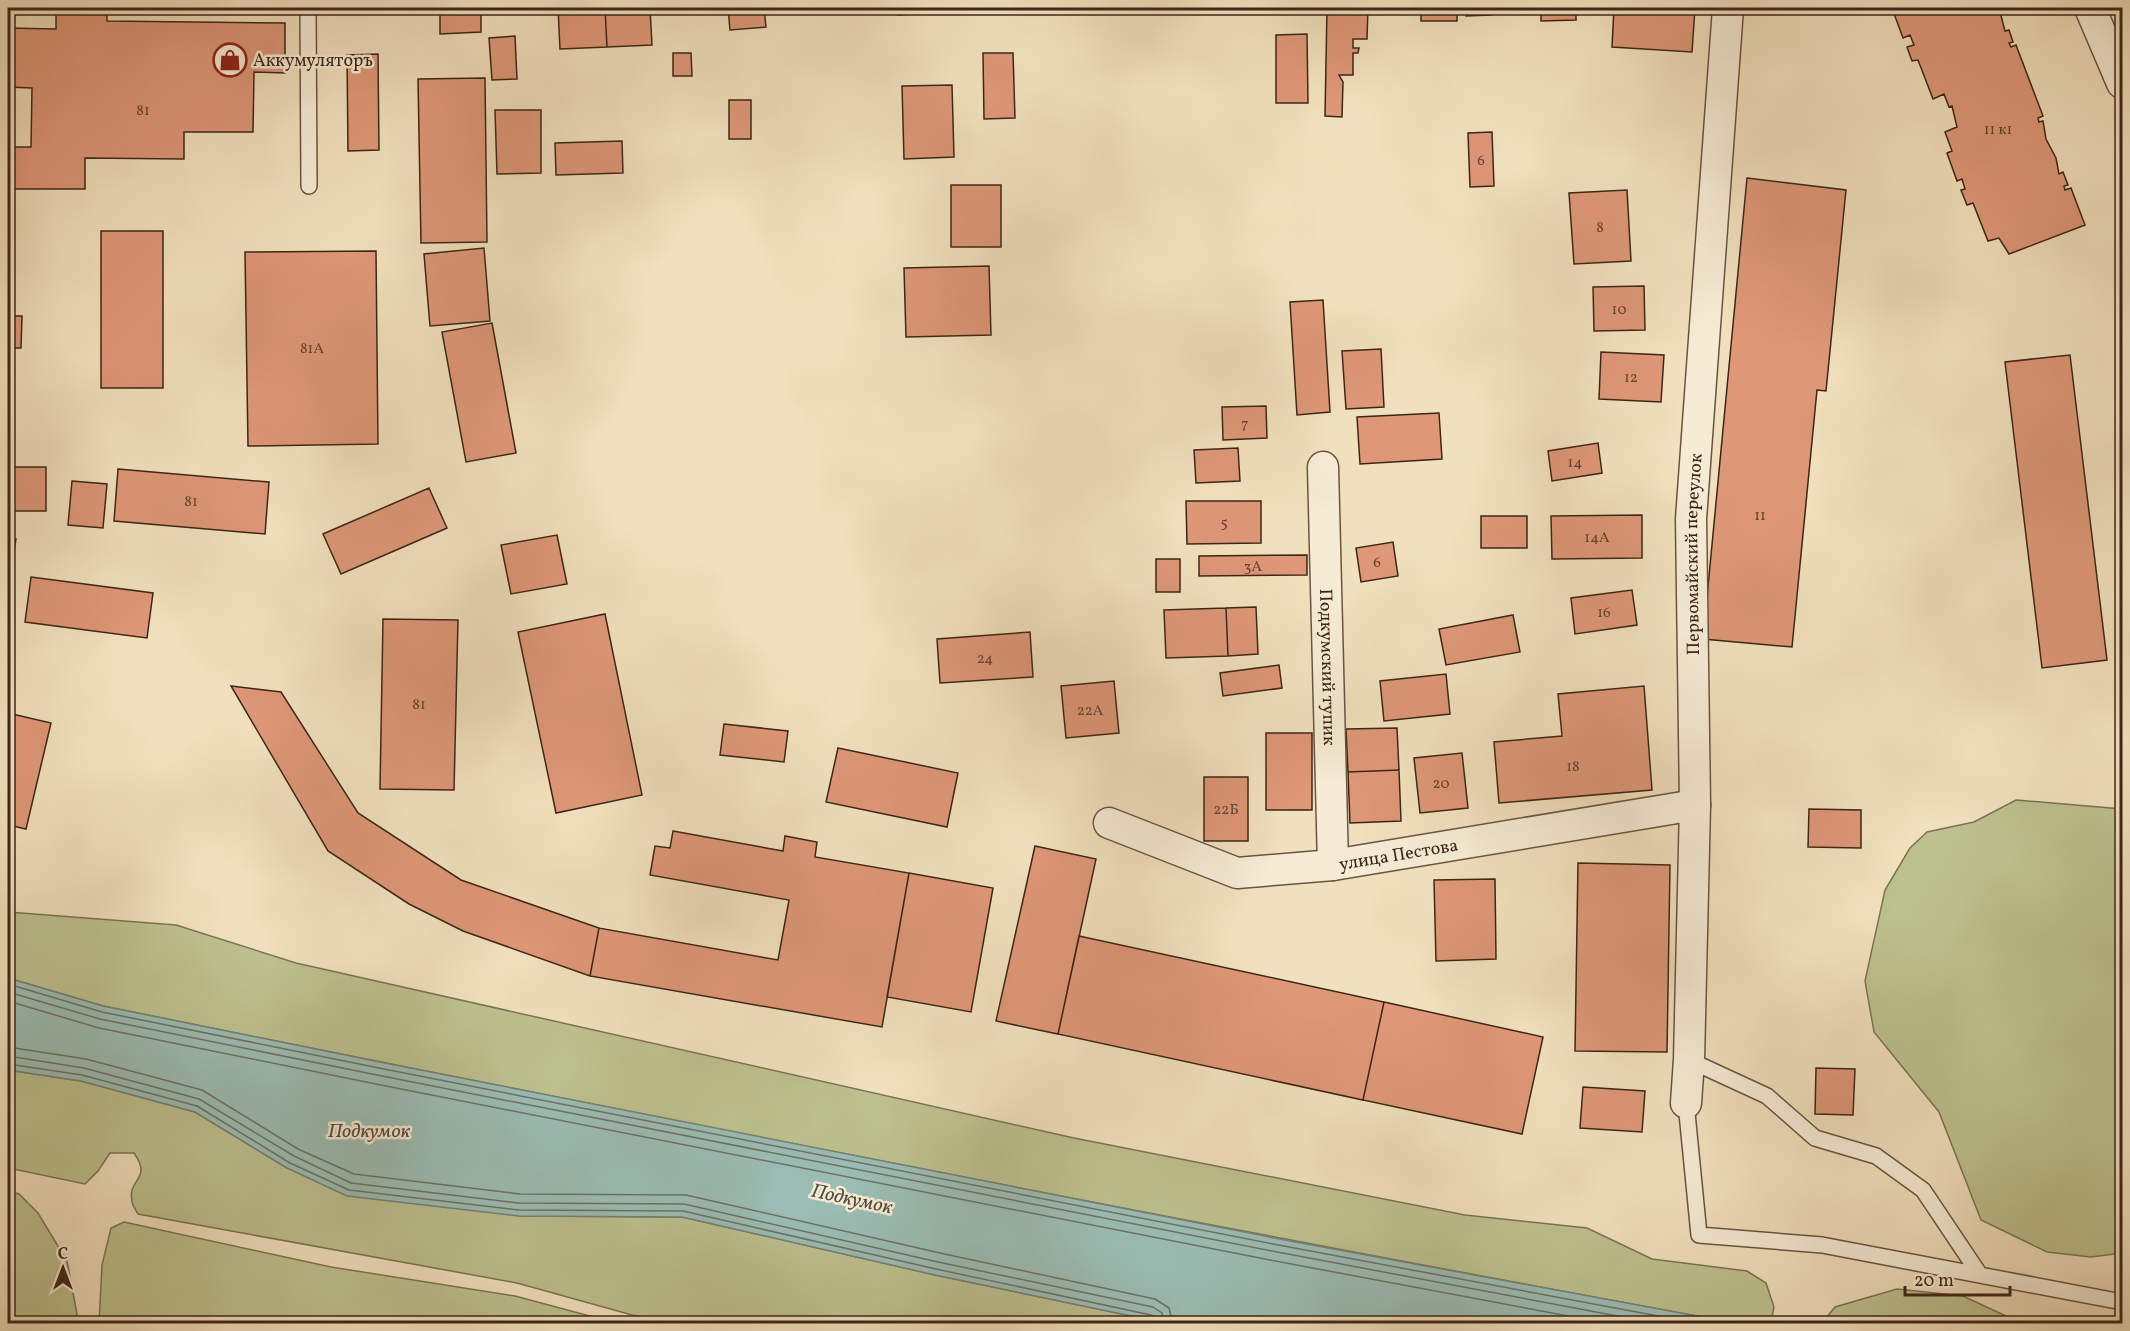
<svg xmlns="http://www.w3.org/2000/svg" width="2130" height="1331" viewBox="0 0 2130 1331" font-family="Vollkorn,serif">
<style>
.green{fill:#bdc18f;stroke:#7c7454;stroke-width:1.5}
.water{fill:#9bbdb4;stroke:#758176;stroke-width:1.5}
.lines{fill:none;stroke-linecap:round;stroke-linejoin:round}
.shore{stroke:#6c7266;stroke-width:1.5}
.building{fill:#de9777;stroke:#3c2618;stroke-width:1.5}
.lane-casing{stroke:#695441;stroke-width:18}
.street-casing{stroke:#695441;stroke-width:33}
.lane{stroke:#f6ebd4;stroke-width:15}
.street{stroke:#f6ebd4;stroke-width:30}
.labels{text-anchor:middle;stroke-width:5;stroke-linejoin:round;paint-order:stroke}
.number-label{font-size:15px;fill:#644230}
.poi-label{font-size:18px;fill:#3c2618;stroke:#f6ebd4;text-anchor:start}
.street-label{font-size:18px;fill:#3c2618;stroke:#f6ebd4}
.water-label{font-size:20px;font-style:italic;fill:#544c3f;stroke:#f6ebd4}
</style>
<rect width="100%" height="100%" fill="#f1e0bd"/>
<filter id="stains"><feTurbulence type="fractalNoise" baseFrequency=".00333" numOctaves="4"/><feColorMatrix values="0 0 0 0 .2 0 0 0 0 .09 0 0 0 0 .02 0 0 0 .5 -.17"/></filter>
<radialGradient id="worn" r=".72"><stop offset=".6" stop-color="#630" stop-opacity="0"/><stop offset="1" stop-color="#630" stop-opacity=".3"/></radialGradient>
<path class="green" d="M 2016,800 L 2122,809 L 2122,1253 L 2091,1257 L 2047,1252 L 1981,1220 L 1939,1112 L 1874,1032 L 1865,981 L 1885,890 L 1910,848 L 1927,832 L 1974,822 Z
M 8,912 L 176,925 L 296,963 L 1074,1138 L 1465,1215 L 1587,1228 L 1652,1259 L 1747,1271 L 1766,1283 L 1774,1307 L 1771,1323 L 1735,1323 C 1190,1223 646,1116 103,1006 L 8,978 Z
M 8,1070 L 81,1081 L 195,1112 L 287,1168 L 519,1216 L 682,1217 L 935,1275 L 1165,1323 L 671,1323 L 632,1315 L 517,1283 L 138,1214 C 136,1210 132,1205 132,1201 C 127,1178 153,1180 134,1153 L 110,1153 L 98,1171 L 85,1184 L 8,1168 Z
M 8,1191 L 19,1194 L 38,1213 L 67,1261 L 77,1314 L 76,1323 L 8,1323 Z
M 124,1222 L 331,1267 L 515,1296 L 616,1323 L 99,1323 L 102,1265 L 111,1228 Z
M 1897,1289 L 1963,1296 L 2021,1323 L 1822,1323 L 1835,1307 Z"/>
<path class="water" d="M 8,978 L 103,1006 L 385,1063 L 1274,1238 L 1735,1323 L 1165,1323 L 935,1275 L 682,1217 L 519,1216 L 347,1196 L 287,1168 L 195,1112 L 81,1081 L 8,1070 Z"/>
<g class="lines">
<path class="shore" d="M 8,984 L 102,1012 L 384,1069 L 1273,1244 L 1701,1324
M 8,992 L 100,1019 L 382,1076 L 1272,1251 L 1660,1324
M 8,1001 L 99,1028 L 381,1085 L 1270,1260 L 1611,1324
M 8,1047 L 86,1059 L 202,1090 L 298,1149 L 354,1174 L 520,1194 L 686,1195 L 940,1253 L 1155,1299 L 1169,1308 L 1173,1324
M 8,1056 L 84,1068 L 199,1099 L 294,1156 L 351,1183 L 519,1203 L 684,1204 L 938,1262 L 1153,1307 L 1162,1313 L 1164,1324
M 8,1064 L 82,1075 L 197,1106 L 290,1163 L 349,1190 L 519,1210 L 683,1211 L 936,1269 L 1151,1315 L 1156,1318 L 1157,1324"/>
</g>
<path class="building" d="M 56,8 L 107,8 L 107,21 L 285,23 L 285,73 L 254,72 L 253,132 L 184,132 L 184,159 L 85,158 L 85,189 L 8,189 L 8,147 L 31,147 L 32,88 L 8,87 L 8,28 L 56,29 Z
M 558,8 L 605,8 L 607,47 L 560,49 Z
M 605,8 L 650,8 L 652,45 L 607,47 Z
M 728,8 L 764,8 L 766,27 L 730,30 Z
M 801,8 L 841,8 L 841,12 L 802,13 Z
M 841,8 L 884,8 L 884,10 L 841,12 Z
M 898,8 L 941,8 L 941,12 L 898,15 Z
M 1327,8 L 1368,8 L 1367,39 L 1353,39 L 1353,48 L 1359,48 L 1358,53 L 1353,53 L 1353,75 L 1339,75 L 1343,82 L 1342,117 L 1325,116 Z
M 1421,8 L 1457,8 L 1457,21 L 1421,21 Z
M 1466,8 L 1491,8 L 1491,15 L 1466,16 Z
M 1541,8 L 1576,8 L 1576,20 L 1541,21 Z
M 1614,8 L 1695,8 L 1692,52 L 1612,47 Z
M 1892,8 L 1999,8 L 2005,31 L 2009,30 L 2013,42 L 2009,43 L 2011,47 L 2016,45 L 2043,116 L 2038,118 L 2039,122 L 2043,121 L 2046,139 L 2056,158 L 2059,174 L 2063,172 L 2068,185 L 2064,186 L 2065,190 L 2071,188 L 2085,225 L 2009,254 L 1999,238 L 1988,241 L 1973,203 L 1967,205 L 1961,190 L 1965,189 L 1962,179 L 1957,181 L 1947,153 L 1952,151 L 1945,132 L 1957,127 L 1952,106 L 1949,107 L 1944,94 L 1933,99 L 1918,60 L 1912,61 L 1907,47 L 1914,45 L 1910,35 L 1903,38 Z
M 481,11 L 481,32 L 440,34 L 440,13 Z
M 1307,34 L 1308,103 L 1276,103 L 1276,35 Z
M 515,36 L 517,79 L 492,80 L 489,38 Z
M 673,53 L 691,53 L 692,76 L 673,76 Z
M 983,53 L 1013,53 L 1015,118 L 984,119 Z
M 378,54 L 379,150 L 348,151 L 347,55 Z
M 485,78 L 487,242 L 421,243 L 418,79 Z
M 952,85 L 954,157 L 904,159 L 902,86 Z
M 729,100 L 751,100 L 751,139 L 729,139 Z
M 495,110 L 541,110 L 541,173 L 497,174 Z
M 1492,132 L 1494,186 L 1470,187 L 1468,133 Z
M 622,141 L 623,173 L 556,175 L 555,143 Z
M 1747,178 L 1846,190 L 1826,391 L 1817,390 L 1792,647 L 1703,639 Z
M 951,185 L 1001,185 L 1001,247 L 951,247 Z
M 1627,190 L 1631,261 L 1574,264 L 1569,193 Z
M 101,231 L 163,231 L 163,388 L 101,388 Z
M 484,248 L 490,321 L 430,326 L 424,254 Z
M 376,251 L 378,444 L 248,446 L 245,252 Z
M 989,266 L 991,335 L 906,337 L 904,268 Z
M 1644,286 L 1645,330 L 1594,331 L 1593,287 Z
M 1323,300 L 1330,412 L 1297,415 L 1290,302 Z
M 8,316 L 22,316 L 21,348 L 8,348 Z
M 492,323 L 516,453 L 466,462 L 442,332 Z
M 1381,349 L 1384,407 L 1346,409 L 1342,351 Z
M 1601,352 L 1664,355 L 1661,402 L 1599,399 Z
M 2070,355 L 2107,660 L 2042,668 L 2005,362 Z
M 1266,406 L 1267,438 L 1223,440 L 1222,407 Z
M 1439,413 L 1442,459 L 1360,464 L 1357,417 Z
M 1598,443 L 1602,473 L 1552,481 L 1548,451 Z
M 1238,448 L 1240,481 L 1196,483 L 1194,450 Z
M 8,467 L 46,467 L 46,511 L 8,511 Z
M 118,469 L 269,482 L 265,534 L 114,521 Z
M 72,481 L 107,484 L 103,528 L 68,525 Z
M 429,488 L 447,528 L 341,574 L 323,534 Z
M 1186,501 L 1261,501 L 1261,543 L 1187,544 Z
M 1642,515 L 1642,558 L 1552,559 L 1551,516 Z
M 1481,516 L 1527,516 L 1527,548 L 1481,548 Z
M 557,535 L 567,584 L 511,594 L 501,545 Z
M 8,538 L 16,539 L 8,588 Z
M 1393,542 L 1398,576 L 1361,582 L 1356,548 Z
M 1307,555 L 1307,575 L 1199,576 L 1199,556 Z
M 1156,559 L 1180,559 L 1180,592 L 1156,592 Z
M 31,577 L 153,593 L 147,638 L 25,622 Z
M 1632,590 L 1637,625 L 1575,634 L 1571,598 Z
M 1256,607 L 1258,654 L 1228,656 L 1226,608 Z
M 1226,608 L 1228,656 L 1166,658 L 1164,610 Z
M 605,614 L 642,795 L 556,813 L 518,632 Z
M 1513,615 L 1520,652 L 1446,665 L 1439,629 Z
M 383,619 L 458,620 L 454,790 L 380,789 Z
M 1030,632 L 1033,677 L 940,683 L 937,639 Z
M 1279,665 L 1282,688 L 1223,696 L 1220,673 Z
M 1446,674 L 1450,714 L 1384,721 L 1380,681 Z
M 1114,681 L 1119,733 L 1066,738 L 1061,686 Z
M 231,686 L 281,692 L 358,813 L 461,880 L 599,928 L 590,976 L 463,931 L 409,904 L 328,851 Z
M 1644,686 L 1652,790 L 1499,803 L 1494,742 L 1562,736 L 1558,694 Z
M 8,713 L 51,723 L 26,829 L 8,825 Z
M 724,724 L 788,731 L 784,762 L 720,755 Z
M 1397,728 L 1399,770 L 1348,772 L 1346,729 Z
M 1266,733 L 1312,733 L 1312,810 L 1266,810 Z
M 838,748 L 958,773 L 947,827 L 826,802 Z
M 1462,753 L 1468,808 L 1420,813 L 1414,758 Z
M 1399,770 L 1401,821 L 1350,823 L 1348,772 Z
M 1204,777 L 1248,777 L 1248,841 L 1204,841 Z
M 1809,809 L 1861,810 L 1861,848 L 1808,847 Z
M 673,831 L 783,851 L 785,836 L 817,842 L 815,857 L 909,873 L 882,1027 L 590,976 L 599,928 L 778,960 L 789,900 L 650,875 L 655,846 L 670,848 Z
M 1035,846 L 1096,859 L 1058,1034 L 996,1021 Z
M 1578,863 L 1670,865 L 1667,1052 L 1575,1051 Z
M 909,873 L 993,888 L 971,1012 L 887,997 Z
M 1495,879 L 1496,959 L 1436,961 L 1434,880 Z
M 1079,936 L 1384,1002 L 1363,1100 L 1058,1034 Z
M 1384,1002 L 1543,1037 L 1522,1134 L 1363,1100 Z
M 1816,1068 L 1855,1069 L 1853,1115 L 1815,1114 Z
M 1583,1087 L 1645,1091 L 1642,1132 L 1580,1128 Z"/>
<g class="lines">
<defs>
<path id="lane" d="M 308,8 L 309,186
M 1689,1060 L 1767,1096 L 1815,1138 L 1876,1156 L 1923,1190 L 1980,1275
M 1686,1103 L 1699,1235 L 1822,1245 L 2122,1302"/>
<g id="street">
<path d="M 2090,8 L 2122,83"/>
<path id="s1" d="M 1323,467 L 1333,865"/>
<path id="s2" d="M 1109,823 L 1237,873 L 1333,865 L 1695,805"/>
<path id="s3" d="M 1686,1103 L 1689,1060 L 1695,805 L 1691,519 L 1728,8"/>
</g>
</defs>
<use href="#lane" class="lane-casing"/>
<use href="#street" class="street-casing"/>
<use href="#lane" class="lane"/>
<use href="#street" class="street"/>
</g>
<defs>
<symbol id="shop-ring" viewBox="-11 -11 22 22"><circle r="9.5" fill="#f6ebd4" stroke="#8f2418" stroke-width="1.5"/><path d="M-5-2.5h2.3a2.7 3.5 0 0 1 5.4 0H5L5.5 6h-11ZM-1.5-2.5h3a1.5 2.3 0 0 0-3 0Z" fill="#8f2418"/></symbol>
</defs>
<g fill-rule="evenodd">
<use href="#shop-ring" x="211" y="41" width="38" height="38"/>
</g>
<g class="labels">
<g class="number-label">
<text x="143" y="115">81</text>
<text x="1998" y="134">11 к1</text>
<text x="1481" y="165">6</text>
<text x="1600" y="232">8</text>
<text x="1619" y="314">10</text>
<text x="312" y="353">81А</text>
<text x="1631" y="382">12</text>
<text x="1245" y="428">7</text>
<text x="1575" y="467">14</text>
<text x="191" y="506">81</text>
<text x="1760" y="520">11</text>
<text x="1224" y="527">5</text>
<text x="1597" y="542">14А</text>
<text x="1377" y="567">6</text>
<text x="1253" y="571">3А</text>
<text x="1604" y="617">16</text>
<text x="985" y="663">24</text>
<text x="419" y="709">81</text>
<text x="1090" y="715">22А</text>
<text x="1573" y="771">18</text>
<text x="1441" y="788">20</text>
<text x="1226" y="814">22Б</text>
</g>
<g class="poi-label">
<text x="253" y="66">Аккумуляторъ</text>
</g>
<g class="street-label">
<text dy="6" stroke="none"><textPath href="#s3" startOffset="549">Первомайский переулок</textPath></text>
<text dy="6" stroke="none"><textPath href="#s1" startOffset="200">Подкумский тупик</textPath></text>
<text dy="6" stroke="none"><textPath href="#s2" startOffset="300">улица Пестова</textPath></text>
</g>
<g class="water-label">
<text x="369" y="1137">Подкумок</text>
<text transform="translate(852 1198) rotate(12)" y="7">Подкумок</text>
</g>
</g>
<rect width="2130" height="1331" fill="none" stroke="#f1e0bd" stroke-width="30"/>
<rect x="9" y="9" width="2112" height="1313" fill="none" stroke="#3c2618" stroke-width="3"/>
<rect x="15" y="15" width="2100" height="1301" fill="none" stroke="#3c2618" stroke-width="1.5"/>
<g transform="translate(63 1268)" stroke="#f6ebd4" stroke-width="4.5" paint-order="stroke">
<path d="M0-4.5L10 22L0 15L-10 22Z" fill="#3c2618"/>
<text y="-9" font-size="16" font-weight="bold" text-anchor="middle" fill="#3c2618">С</text>
</g>
<path d="M1905 1286v9h105v-9" fill="none" stroke="#3c2618" stroke-width="3"/>
<text x="1914" y="1286" font-size="18" fill="#3c2618" stroke="#f6ebd4" stroke-width="4.5" paint-order="stroke">20 m</text>
<rect width="100%" height="100%" filter="url(#stains)"/>
<rect width="100%" height="100%" fill="url(#worn)"/>
</svg>
